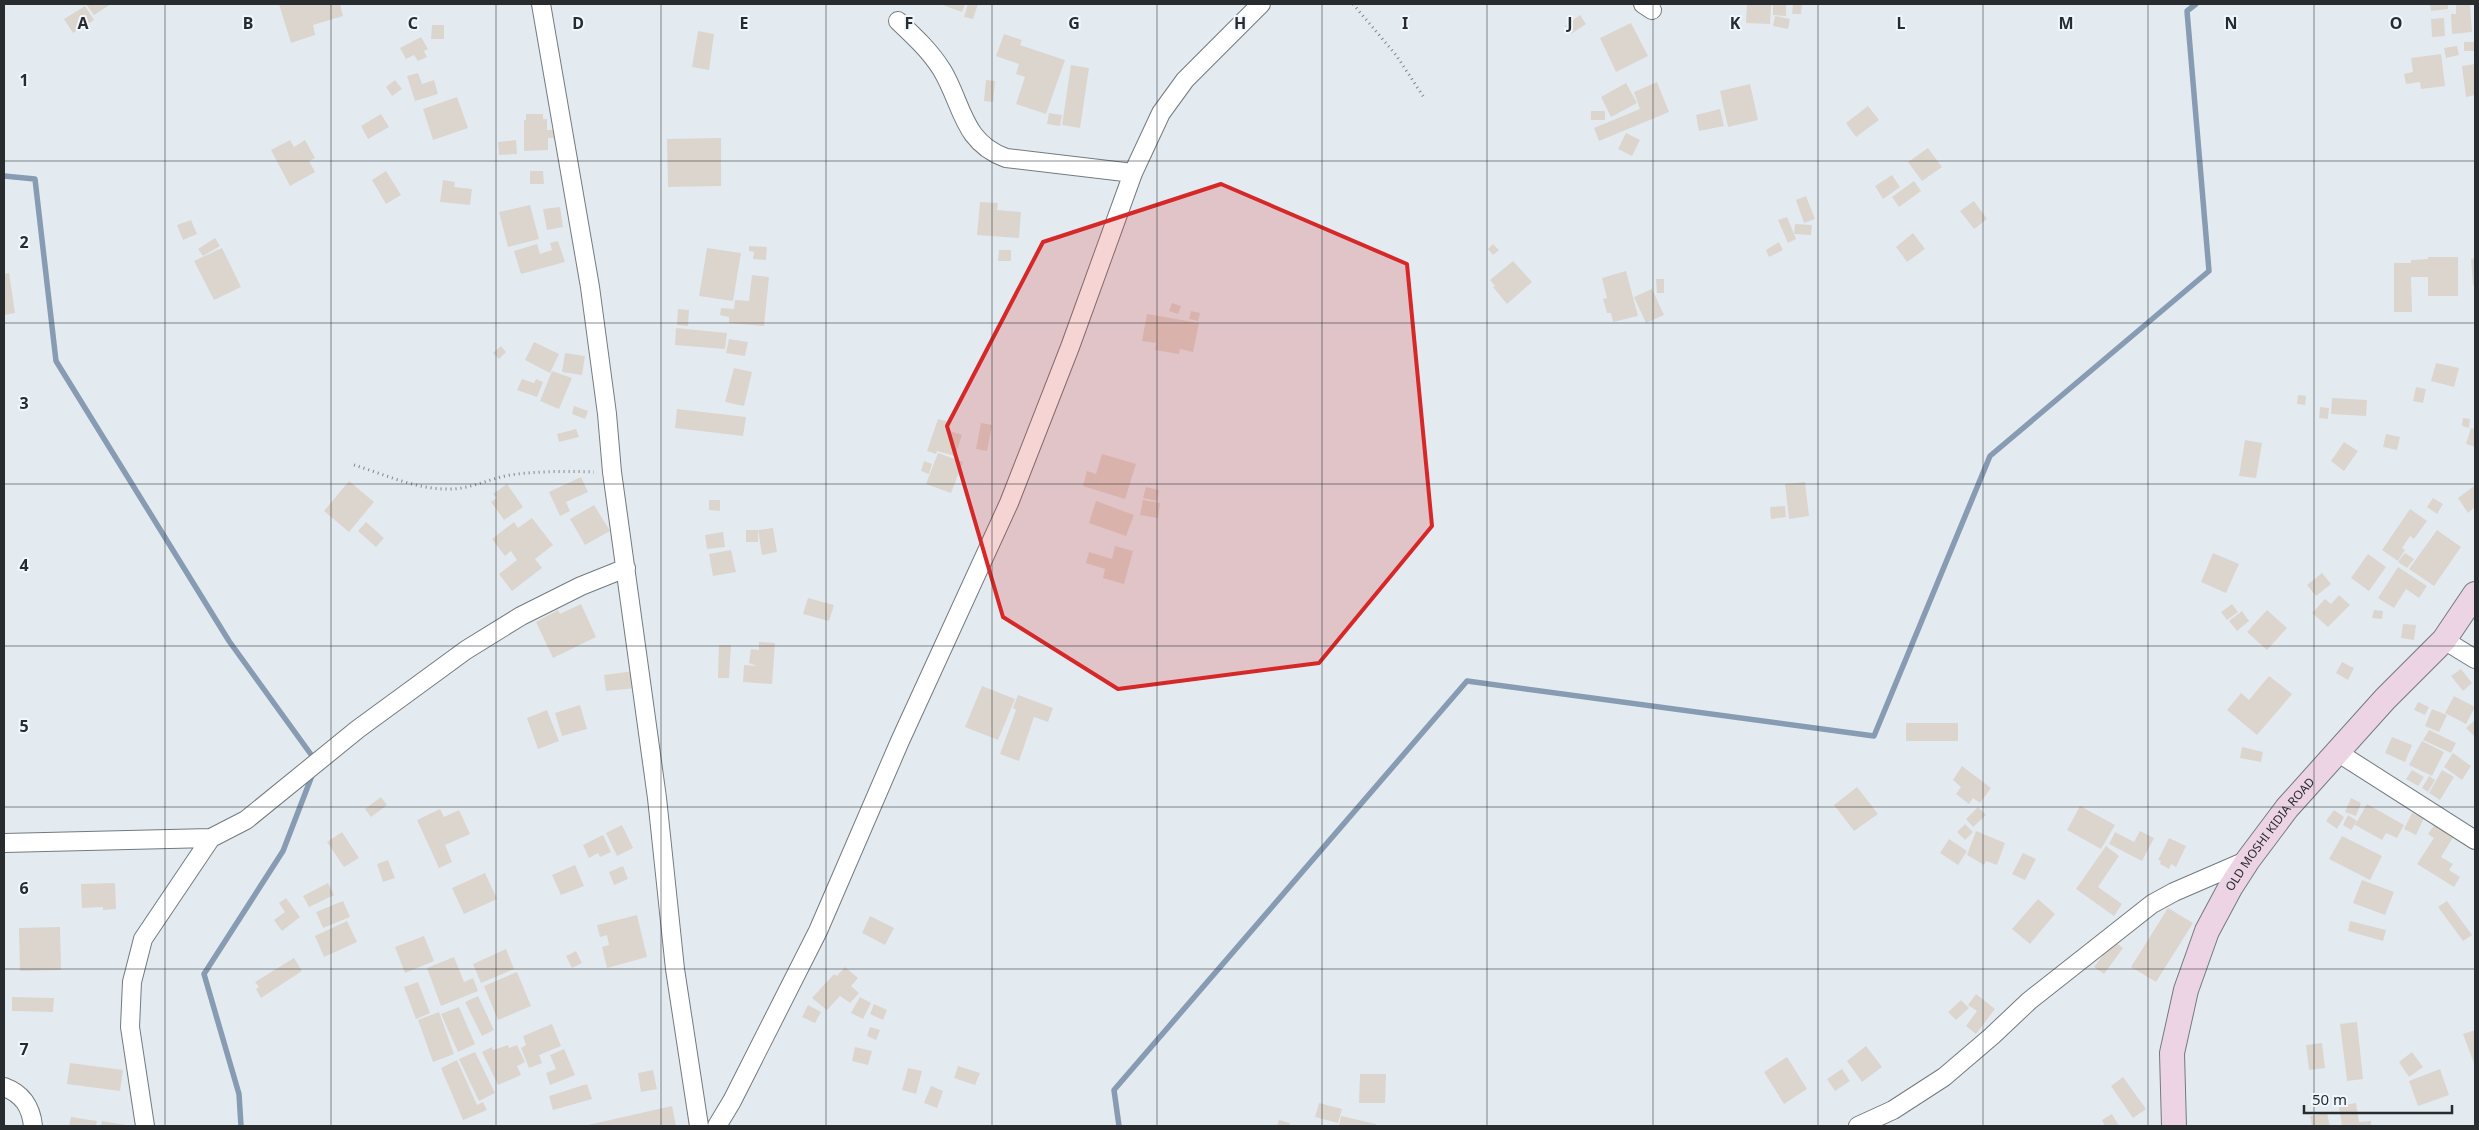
<svg xmlns="http://www.w3.org/2000/svg" width="2479" height="1130" viewBox="0 0 2479 1130" font-family="'Noto Sans',sans-serif">
<style>
.lines{fill:none;stroke-linecap:round;stroke-linejoin:round}
.stream{stroke:#879cb3;stroke-width:5.5}
.building{fill:#dbd5ce}
.street-casing{stroke:#737a7f;stroke-width:20}
.secondary-casing{stroke:#737a7f;stroke-width:26}
.path{stroke:#81868b;stroke-width:3;stroke-dasharray:1 4;stroke-linecap:butt}
.street{stroke:#fff;stroke-width:18}
.secondary{stroke:#edd4e5;stroke-width:24}
.marked{fill:#d62828;fill-opacity:0.2;stroke:#d62828;stroke-width:4;stroke-linejoin:round}
.grid{fill:none;stroke:#292c2f;stroke-width:1;stroke-opacity:0.55}
.labels{text-anchor:middle;stroke-width:4;stroke-linejoin:round;paint-order:stroke}
.street-label{font-size:12px;fill:#292c2f;stroke:#f0f8fe}
.grid-label{font-size:16px;text-anchor:middle;font-weight:bold;fill:#292c2f;stroke:#f0f8fe;stroke-width:4;stroke-linejoin:round;paint-order:stroke}
</style>
<rect width="100%" height="100%" fill="#e3ebf1"/>
<g class="lines">
<path class="stream" d="M 4,176 L 35,179 L 56,361 L 229,641 L 315,760
M 241,1126 L 239,1094 L 204,974 L 283,851 L 313,773
M 1119,1126 L 1114,1090 L 1467,681 L 1874,736 L 1990,456 L 2209,271 L 2187,11 L 2196,4"/>
</g>
<path class="building" d="M 86,4 L 111,4 L 94,15 Z
M 279,4 L 340,4 L 343,16 L 313,25 L 315,35 L 291,43 Z
M 940,4 L 965,4 L 962,12 Z
M 968,4 L 978,4 L 973,19 L 964,17 Z
M 1747,4 L 1771,4 L 1770,24 L 1746,23 Z
M 1773,4 L 1786,4 L 1786,16 L 1773,15 Z
M 1793,4 L 1802,4 L 1801,14 L 1792,14 Z
M 2430,4 L 2448,4 L 2448,9 L 2431,11 Z
M 2456,4 L 2470,4 L 2472,32 L 2452,34 L 2451,14 L 2456,14 Z
M 85,6 L 94,20 L 73,33 L 64,19 Z
M 1580,15 L 1586,24 L 1571,34 L 1565,26 Z
M 1775,16 L 1790,19 L 1788,29 L 1773,26 Z
M 2444,18 L 2445,36 L 2432,37 L 2431,19 Z
M 1631,23 L 1648,56 L 1616,72 L 1600,38 Z
M 432,25 L 444,25 L 444,39 L 431,39 Z
M 698,31 L 714,34 L 709,70 L 692,67 Z
M 1004,34 L 1022,40 L 1020,45 L 1065,60 L 1046,114 L 1016,104 L 1025,77 L 1016,74 L 1019,64 L 996,56 Z
M 421,37 L 428,49 L 424,51 L 427,57 L 418,61 L 414,55 L 406,59 L 400,48 Z
M 2464,42 L 2475,42 L 2475,51 L 2464,51 Z
M 2457,46 L 2459,55 L 2446,58 L 2444,48 Z
M 2441,54 L 2445,86 L 2421,89 L 2420,82 L 2406,84 L 2404,74 L 2413,72 L 2411,58 Z
M 2475,64 L 2475,95 L 2466,97 L 2462,66 Z
M 1071,65 L 1089,68 L 1080,128 L 1062,125 Z
M 418,73 L 422,84 L 434,80 L 438,94 L 415,101 L 407,76 Z
M 395,80 L 402,89 L 392,96 L 386,87 Z
M 986,80 L 995,81 L 993,102 L 984,101 Z
M 1657,82 L 1669,112 L 1599,141 L 1594,128 L 1640,109 L 1634,92 Z
M 1626,83 L 1637,103 L 1611,117 L 1601,97 Z
M 1750,84 L 1758,120 L 1728,127 L 1720,91 Z
M 457,97 L 468,128 L 433,140 L 423,109 Z
M 1868,106 L 1879,120 L 1856,137 L 1846,123 Z
M 1720,109 L 1724,126 L 1699,131 L 1696,115 Z
M 1591,111 L 1605,111 L 1605,120 L 1591,120 Z
M 1049,113 L 1062,115 L 1060,126 L 1047,124 Z
M 381,114 L 389,127 L 368,139 L 361,126 Z
M 526,114 L 543,114 L 543,119 L 547,119 L 547,130 L 554,130 L 554,138 L 548,138 L 548,150 L 524,151 L 524,120 L 526,120 Z
M 1626,133 L 1640,140 L 1632,156 L 1618,149 Z
M 721,138 L 721,186 L 668,187 L 667,139 Z
M 290,140 L 294,147 L 305,140 L 315,158 L 309,161 L 315,172 L 290,186 L 271,150 Z
M 516,140 L 517,154 L 499,155 L 498,142 Z
M 1928,148 L 1942,167 L 1922,181 L 1908,162 Z
M 386,171 L 401,195 L 386,204 L 372,180 Z
M 530,171 L 543,171 L 544,184 L 530,184 Z
M 1892,175 L 1900,187 L 1883,199 L 1875,186 Z
M 443,180 L 455,182 L 454,187 L 472,189 L 470,205 L 440,202 Z
M 1914,181 L 1921,191 L 1899,207 L 1892,197 Z
M 1806,196 L 1815,219 L 1804,223 L 1796,200 Z
M 1974,201 L 1987,219 L 1974,229 L 1960,211 Z
M 980,202 L 998,203 L 997,210 L 1021,212 L 1019,238 L 977,235 Z
M 530,205 L 539,239 L 508,247 L 499,212 Z
M 560,207 L 563,227 L 547,230 L 543,209 Z
M 1787,217 L 1796,239 L 1788,243 L 1778,220 Z
M 191,220 L 197,234 L 183,240 L 177,225 Z
M 1795,224 L 1812,225 L 1811,235 L 1794,234 Z
M 1913,233 L 1925,249 L 1907,262 L 1896,247 Z
M 215,238 L 220,246 L 203,256 L 198,249 Z
M 558,241 L 565,262 L 521,274 L 514,251 L 537,244 L 540,254 L 552,250 L 550,243 Z
M 1779,242 L 1783,250 L 1769,257 L 1766,250 Z
M 1493,244 L 1499,250 L 1493,255 L 1488,249 Z
M 749,246 L 767,247 L 766,260 L 753,259 L 754,252 L 749,251 Z
M 222,248 L 241,287 L 214,300 L 194,261 Z
M 707,248 L 741,253 L 733,301 L 699,296 Z
M 999,250 L 1011,250 L 1011,261 L 998,261 Z
M 2428,257 L 2458,257 L 2458,296 L 2428,296 L 2428,277 L 2411,277 L 2412,312 L 2394,312 L 2394,263 L 2411,263 L 2411,260 L 2428,259 Z
M 2475,258 L 2475,285 L 2473,285 L 2471,259 Z
M 1513,261 L 1532,282 L 1507,304 L 1493,287 L 1495,286 L 1490,280 Z
M 1626,271 L 1638,316 L 1613,322 L 1611,313 L 1607,313 L 1603,299 L 1607,298 L 1602,278 Z
M 9,273 L 15,313 L 4,315 L 4,274 Z
M 752,275 L 769,277 L 764,326 L 729,323 L 729,317 L 720,315 L 721,308 L 734,309 L 735,300 L 749,301 Z
M 1656,279 L 1664,279 L 1664,293 L 1657,293 Z
M 1652,289 L 1664,315 L 1646,323 L 1634,297 Z
M 1172,303 L 1181,306 L 1178,314 L 1169,311 Z
M 678,309 L 689,310 L 688,326 L 677,325 Z
M 1191,311 L 1200,313 L 1198,321 L 1189,319 Z
M 1147,314 L 1199,323 L 1193,352 L 1180,349 L 1179,354 L 1155,350 L 1156,343 L 1142,341 Z
M 676,328 L 727,333 L 725,349 L 675,345 Z
M 729,339 L 748,342 L 745,356 L 726,353 Z
M 534,342 L 559,354 L 550,373 L 525,360 Z
M 501,346 L 506,352 L 499,359 L 493,353 Z
M 565,353 L 585,356 L 582,375 L 562,372 Z
M 2436,363 L 2459,368 L 2454,387 L 2431,381 Z
M 734,368 L 752,372 L 744,406 L 725,402 Z
M 552,371 L 572,378 L 559,409 L 540,401 Z
M 522,379 L 534,383 L 536,379 L 543,382 L 537,397 L 517,390 Z
M 2416,387 L 2426,389 L 2423,403 L 2413,401 Z
M 2298,395 L 2306,396 L 2305,405 L 2297,404 Z
M 2332,398 L 2367,400 L 2366,416 L 2331,414 Z
M 574,406 L 588,411 L 585,419 L 572,414 Z
M 2320,407 L 2329,408 L 2328,419 L 2319,418 Z
M 677,409 L 746,417 L 743,436 L 675,428 Z
M 2463,418 L 2470,419 L 2469,428 L 2462,426 Z
M 938,419 L 950,422 L 947,430 L 962,435 L 955,456 L 937,451 L 936,454 L 927,451 Z
M 981,423 L 992,425 L 987,451 L 976,449 Z
M 2471,428 L 2475,429 L 2475,447 L 2466,444 Z
M 576,429 L 579,437 L 559,442 L 557,434 Z
M 2386,434 L 2400,437 L 2397,450 L 2383,447 Z
M 2245,440 L 2262,443 L 2256,478 L 2239,476 Z
M 2344,442 L 2358,451 L 2344,471 L 2331,461 Z
M 938,453 L 963,462 L 951,493 L 926,484 Z
M 1102,454 L 1136,464 L 1125,499 L 1083,486 L 1087,471 L 1096,474 Z
M 924,461 L 932,464 L 929,474 L 921,471 Z
M 581,477 L 588,492 L 566,502 L 570,511 L 560,516 L 549,492 Z
M 349,481 L 374,502 L 349,532 L 324,511 Z
M 1805,482 L 1809,516 L 1789,519 L 1785,484 Z
M 507,484 L 523,507 L 504,520 L 491,502 L 497,498 L 493,494 Z
M 2474,486 L 2475,507 L 2468,513 L 2458,498 Z
M 1146,487 L 1159,490 L 1157,501 L 1143,498 Z
M 2433,498 L 2443,504 L 2437,514 L 2427,507 Z
M 709,500 L 720,500 L 720,511 L 709,510 Z
M 1143,500 L 1160,503 L 1158,518 L 1140,515 Z
M 1096,501 L 1134,515 L 1126,536 L 1089,523 Z
M 594,505 L 610,531 L 585,545 L 570,519 Z
M 1785,506 L 1786,517 L 1771,519 L 1770,507 Z
M 2410,509 L 2427,521 L 2414,539 L 2410,536 L 2402,548 L 2405,550 L 2398,561 L 2382,550 Z
M 532,518 L 553,545 L 535,559 L 542,568 L 512,591 L 499,574 L 517,560 L 511,551 L 505,556 L 492,539 L 514,522 L 518,528 Z
M 366,522 L 384,538 L 376,547 L 358,531 Z
M 773,528 L 777,552 L 762,555 L 758,530 Z
M 746,530 L 758,530 L 758,542 L 746,542 Z
M 2437,530 L 2461,547 L 2434,586 L 2409,569 Z
M 723,532 L 725,547 L 707,549 L 705,535 Z
M 1115,546 L 1133,551 L 1124,584 L 1103,578 L 1105,569 L 1086,563 L 1089,552 L 1112,559 Z
M 731,550 L 736,572 L 713,576 L 709,554 Z
M 2213,553 L 2239,564 L 2226,593 L 2201,582 Z
M 2405,553 L 2414,559 L 2407,568 L 2398,562 Z
M 2368,554 L 2386,567 L 2369,591 L 2351,578 Z
M 2398,567 L 2427,586 L 2419,598 L 2406,589 L 2394,608 L 2378,598 Z
M 2322,573 L 2331,584 L 2316,596 L 2307,585 Z
M 2339,595 L 2350,605 L 2328,627 L 2312,613 L 2325,599 L 2331,604 Z
M 808,598 L 834,605 L 829,621 L 803,614 Z
M 581,604 L 596,637 L 553,658 L 536,622 L 558,610 L 560,614 Z
M 2232,604 L 2238,612 L 2227,620 L 2221,612 Z
M 2267,610 L 2287,628 L 2267,650 L 2247,632 Z
M 2374,610 L 2383,611 L 2382,619 L 2372,618 Z
M 2242,611 L 2249,621 L 2237,631 L 2229,621 Z
M 2403,624 L 2416,625 L 2414,640 L 2401,638 Z
M 759,642 L 775,643 L 772,684 L 743,682 L 744,665 L 757,666 L 749,663 L 751,649 L 759,650 Z
M 719,645 L 731,645 L 729,678 L 718,678 Z
M 2342,662 L 2354,668 L 2348,680 L 2336,673 Z
M 2461,669 L 2472,683 L 2463,691 L 2451,676 Z
M 634,671 L 636,688 L 606,691 L 604,675 Z
M 2269,676 L 2292,694 L 2257,735 L 2227,710 L 2241,693 L 2249,700 Z
M 982,686 L 1015,699 L 998,740 L 965,727 Z
M 1018,695 L 1053,708 L 1048,722 L 1034,717 L 1019,761 L 1000,754 L 1016,710 L 1013,708 Z
M 2454,696 L 2475,707 L 2466,724 L 2445,713 Z
M 2418,702 L 2429,707 L 2425,715 L 2414,710 Z
M 580,705 L 587,729 L 562,736 L 555,713 Z
M 2432,709 L 2447,715 L 2439,732 L 2425,726 Z
M 547,710 L 559,741 L 538,749 L 527,718 Z
M 2475,720 L 2475,737 L 2466,728 Z
M 1906,723 L 1958,723 L 1958,741 L 1906,741 Z
M 2429,730 L 2456,743 L 2451,753 L 2423,740 Z
M 2392,737 L 2412,745 L 2405,762 L 2385,753 Z
M 2422,741 L 2444,752 L 2432,776 L 2409,765 Z
M 2242,747 L 2263,752 L 2261,762 L 2240,758 Z
M 2453,753 L 2471,766 L 2462,780 L 2444,767 Z
M 1962,766 L 1991,788 L 1980,803 L 1973,798 L 1969,804 L 1956,794 L 1961,787 L 1953,780 Z
M 2412,770 L 2424,777 L 2418,786 L 2406,779 Z
M 2442,770 L 2454,777 L 2440,800 L 2429,793 Z
M 2429,776 L 2435,780 L 2428,792 L 2422,788 Z
M 1857,787 L 1878,814 L 1854,831 L 1834,805 Z
M 381,797 L 387,805 L 371,817 L 365,809 Z
M 2351,798 L 2361,803 L 2356,816 L 2345,812 Z
M 2367,804 L 2404,825 L 2397,838 L 2386,833 L 2382,840 L 2355,825 Z
M 2080,806 L 2115,825 L 2101,849 L 2067,830 Z
M 1978,807 L 1986,815 L 1973,827 L 1966,819 Z
M 440,809 L 444,817 L 459,810 L 470,834 L 445,845 L 452,862 L 439,868 L 417,820 Z
M 2334,810 L 2344,817 L 2337,829 L 2326,821 Z
M 2412,813 L 2424,818 L 2416,835 L 2404,829 Z
M 2348,815 L 2357,821 L 2351,830 L 2343,825 Z
M 1965,824 L 1973,832 L 1965,840 L 1957,832 Z
M 2435,824 L 2454,836 L 2441,857 L 2453,864 L 2449,870 L 2460,877 L 2454,887 L 2417,864 L 2434,838 L 2428,834 Z
M 622,825 L 633,848 L 617,856 L 606,833 Z
M 1976,831 L 2005,843 L 1997,865 L 1986,861 L 1984,865 L 1967,855 Z
M 2140,831 L 2154,838 L 2142,861 L 2109,844 L 2115,832 L 2134,842 Z
M 342,832 L 359,858 L 344,867 L 327,842 Z
M 603,835 L 611,852 L 600,857 L 598,853 L 589,858 L 583,845 Z
M 2342,836 L 2382,856 L 2370,880 L 2329,859 Z
M 2169,838 L 2186,846 L 2176,867 L 2171,864 L 2169,869 L 2160,864 L 2161,861 L 2158,860 Z
M 1949,839 L 1967,851 L 1958,865 L 1940,853 Z
M 2106,846 L 2119,856 L 2098,887 L 2122,904 L 2114,916 L 2076,889 Z
M 2023,853 L 2036,859 L 2025,880 L 2012,874 Z
M 388,860 L 395,878 L 383,882 L 377,864 Z
M 575,865 L 584,886 L 561,895 L 552,875 Z
M 623,866 L 628,879 L 614,885 L 609,872 Z
M 485,873 L 497,899 L 464,914 L 452,888 Z
M 2362,880 L 2394,892 L 2385,915 L 2353,903 Z
M 115,883 L 116,909 L 103,910 L 103,907 L 82,908 L 81,884 Z
M 328,883 L 334,895 L 309,907 L 303,896 Z
M 286,898 L 300,917 L 282,931 L 274,920 L 285,912 L 279,903 Z
M 2038,899 L 2055,914 L 2030,944 L 2012,929 Z
M 343,901 L 350,917 L 323,928 L 316,912 Z
M 2447,901 L 2472,935 L 2463,941 L 2438,907 Z
M 2168,908 L 2193,923 L 2156,982 L 2131,967 Z
M 637,915 L 647,957 L 607,968 L 602,947 L 609,945 L 607,935 L 600,937 L 597,925 Z
M 870,916 L 894,928 L 885,945 L 862,933 Z
M 347,921 L 357,942 L 324,957 L 315,936 Z
M 2350,921 L 2386,930 L 2383,941 L 2348,931 Z
M 60,927 L 61,970 L 20,971 L 19,928 Z
M 424,936 L 434,961 L 405,973 L 395,947 Z
M 2114,941 L 2123,948 L 2104,974 L 2094,967 Z
M 506,949 L 514,969 L 481,983 L 473,964 Z
M 576,951 L 582,963 L 572,968 L 566,956 Z
M 454,957 L 464,982 L 473,978 L 478,991 L 441,1006 L 427,968 Z
M 294,958 L 302,971 L 261,998 L 256,989 L 259,987 L 255,982 Z
M 845,967 L 858,978 L 851,986 L 859,993 L 850,1003 L 840,996 L 827,1010 L 812,998 L 834,974 L 837,976 Z
M 517,972 L 531,1006 L 498,1020 L 484,986 Z
M 418,982 L 430,1013 L 416,1019 L 404,987 Z
M 1976,994 L 1995,1009 L 1976,1034 L 1966,1026 L 1977,1011 L 1968,1005 Z
M 478,996 L 494,1030 L 482,1036 L 465,1002 Z
M 12,997 L 54,998 L 53,1012 L 12,1011 Z
M 860,997 L 871,1003 L 863,1019 L 851,1013 Z
M 1961,1000 L 1969,1008 L 1956,1020 L 1948,1012 Z
M 874,1004 L 887,1010 L 883,1020 L 870,1014 Z
M 808,1005 L 821,1012 L 815,1023 L 802,1017 Z
M 459,1007 L 475,1044 L 458,1052 L 441,1014 Z
M 439,1012 L 454,1054 L 433,1062 L 418,1020 Z
M 2357,1022 L 2363,1079 L 2347,1081 L 2340,1024 Z
M 552,1024 L 561,1046 L 539,1055 L 542,1063 L 529,1068 L 521,1048 L 526,1045 L 523,1036 Z
M 870,1027 L 880,1030 L 876,1040 L 867,1036 Z
M 2475,1030 L 2475,1066 L 2463,1034 Z
M 2322,1043 L 2325,1068 L 2309,1070 L 2306,1045 Z
M 508,1045 L 509,1048 L 517,1045 L 525,1062 L 517,1066 L 521,1075 L 498,1085 L 482,1052 L 492,1047 L 493,1050 Z
M 1866,1046 L 1882,1067 L 1862,1082 L 1847,1061 Z
M 855,1047 L 872,1051 L 868,1065 L 852,1061 Z
M 564,1049 L 575,1075 L 550,1085 L 546,1073 L 556,1069 L 550,1055 Z
M 475,1052 L 495,1093 L 479,1101 L 459,1059 Z
M 2412,1052 L 2423,1067 L 2409,1077 L 2399,1062 Z
M 1787,1057 L 1807,1089 L 1784,1104 L 1764,1072 Z
M 457,1060 L 477,1105 L 483,1102 L 487,1110 L 463,1120 L 441,1068 Z
M 70,1063 L 123,1070 L 120,1091 L 67,1084 Z
M 958,1066 L 980,1073 L 975,1085 L 954,1078 Z
M 908,1068 L 922,1071 L 916,1094 L 902,1090 Z
M 1842,1069 L 1850,1081 L 1835,1091 L 1827,1079 Z
M 2440,1069 L 2449,1095 L 2418,1106 L 2409,1081 Z
M 653,1070 L 657,1089 L 641,1092 L 638,1073 Z
M 1360,1074 L 1386,1074 L 1385,1103 L 1359,1103 Z
M 2123,1077 L 2146,1109 L 2133,1118 L 2111,1086 Z
M 587,1084 L 592,1099 L 553,1110 L 549,1096 Z
M 931,1086 L 943,1091 L 937,1108 L 924,1103 Z
M 1319,1103 L 1342,1109 L 1338,1123 L 1315,1117 Z
M 2356,1103 L 2359,1122 L 2371,1121 L 2371,1126 L 2342,1126 L 2339,1106 Z
M 672,1106 L 676,1126 L 588,1126 L 588,1125 Z
M 2327,1113 L 2330,1126 L 2312,1126 L 2310,1116 Z
M 2112,1114 L 2119,1126 L 2105,1126 L 2102,1120 Z
M 1341,1116 L 1376,1124 L 1376,1126 L 1339,1126 Z
M 71,1117 L 97,1121 L 96,1126 L 69,1126 Z
M 1279,1120 L 1290,1123 L 1289,1126 L 1277,1126 Z
M 102,1121 L 126,1125 L 126,1126 L 101,1126 Z"/>
<g class="lines">
<defs>
<path id="street" d="M 541,4 L 590,287 L 607,414 L 612,472 L 657,798 L 675,969 L 699,1126
M 1643,4 L 1652,10
M 898,21 C 915,37 930,51 942,70 C 963,105 962,142 1006,158 L 1133,173
M 2444,640 L 2475,659
M 2337,752 L 2475,840
M 4,843 L 211,838 L 246,820 L 358,729 L 466,650 L 521,616 L 581,586 L 626,568
M 4,1087 C 23,1094 31,1107 33,1126
M 145,1126 L 130,1027 L 132,982 L 143,939 L 211,838
M 717,1126 L 732,1101 L 818,931 L 900,741 L 1009,503 L 1070,347 L 1133,173 L 1161,113 L 1185,80 L 1261,4
M 1858,1126 L 1893,1110 L 1944,1077 L 1992,1036 L 2029,1001 L 2152,904 L 2174,892 L 2248,860"/>
<g id="secondary">
<path id="s1" d="M 2174,1126 L 2172,1053 L 2186,990 L 2207,931 L 2230,888 L 2248,860 L 2287,808 L 2385,699 L 2444,640 L 2475,594"/>
</g>
</defs>
<use href="#street" class="street-casing"/>
<use href="#secondary" class="secondary-casing"/>
<path class="path" d="M 1353,4 L 1396,55 L 1425,99
M 354,465 C 384,474 415,489 446,489 C 469,490 488,479 510,475 C 538,471 566,471 594,472"/>
<use href="#street" class="street"/>
<use href="#secondary" class="secondary"/>
</g>
<path class="marked" d="M 1221,184 L 1407,264 L 1432,526 L 1319,663 L 1118,689 L 1003,617 L 947,426 L 1043,242 Z"/>
<path class="grid" d="M 165,4 L 165,1126M 331,4 L 331,1126M 496,4 L 496,1126M 661,4 L 661,1126M 826,4 L 826,1126M 992,4 L 992,1126M 1157,4 L 1157,1126M 1322,4 L 1322,1126M 1487,4 L 1487,1126M 1653,4 L 1653,1126M 1818,4 L 1818,1126M 1983,4 L 1983,1126M 2148,4 L 2148,1126M 2314,4 L 2314,1126M 4,161 L 2475,161M 4,323 L 2475,323M 4,484 L 2475,484M 4,646 L 2475,646M 4,807 L 2475,807M 4,969 L 2475,969"/>
<g class="labels">
<g class="street-label">
<text dy="4" stroke="none"><textPath href="#s1" startOffset="316">OLD MOSHI KIDIA ROAD</textPath></text>
</g>
</g>
<g class="grid-label">
<text x="83" y="29">A</text>
<text x="248" y="29">B</text>
<text x="413" y="29">C</text>
<text x="578" y="29">D</text>
<text x="744" y="29">E</text>
<text x="909" y="29">F</text>
<text x="1074" y="29">G</text>
<text x="1240" y="29">H</text>
<text x="1405" y="29">I</text>
<text x="1570" y="29">J</text>
<text x="1735" y="29">K</text>
<text x="1901" y="29">L</text>
<text x="2066" y="29">M</text>
<text x="2231" y="29">N</text>
<text x="2396" y="29">O</text>
<text x="24" y="86">1</text>
<text x="24" y="248">2</text>
<text x="24" y="409">3</text>
<text x="24" y="571">4</text>
<text x="24" y="732">5</text>
<text x="24" y="894">6</text>
<text x="24" y="1055">7</text>
</g>
<rect width="2479" height="1130" fill="none" stroke="#292c2f" stroke-width="10"/>
<path d="M2304 1105v8h148v-8" fill="none" stroke="#292c2f" stroke-width="2.5"/>
<text x="2312" y="1105" font-size="15" fill="#292c2f" stroke="#f0f8fe" stroke-width="4" paint-order="stroke">50 m</text>
</svg>
